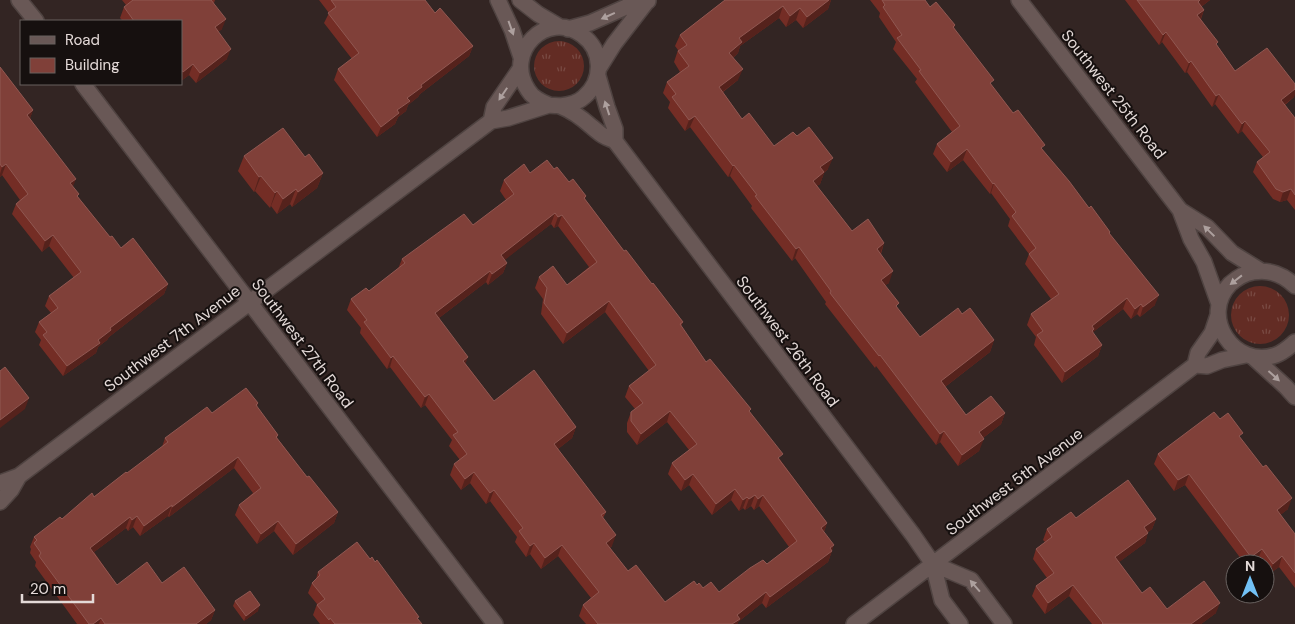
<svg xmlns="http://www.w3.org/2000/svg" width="1295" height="624" viewBox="0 0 1295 624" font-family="'DM Sans',sans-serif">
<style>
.grass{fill:url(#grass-tufts)}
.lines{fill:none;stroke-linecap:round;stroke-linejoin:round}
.minor-casing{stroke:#4f4341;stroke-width:18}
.minor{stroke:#695856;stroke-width:15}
.wall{fill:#742d25;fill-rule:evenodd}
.shaded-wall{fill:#55221c}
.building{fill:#804039;stroke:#905852;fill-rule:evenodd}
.oneway{fill:#ada09e}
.labels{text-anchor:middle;stroke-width:4;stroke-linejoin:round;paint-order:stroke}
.street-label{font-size:16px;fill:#e4dad8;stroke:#16100f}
</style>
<defs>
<pattern id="grass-tufts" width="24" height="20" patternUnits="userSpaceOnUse" patternTransform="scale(1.25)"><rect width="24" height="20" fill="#632c24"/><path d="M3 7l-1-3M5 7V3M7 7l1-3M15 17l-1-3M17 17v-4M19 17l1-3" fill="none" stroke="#794a43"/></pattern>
</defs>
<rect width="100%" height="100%" fill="#332523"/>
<path class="grass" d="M534 66a25 25 0 1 1 50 0a25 25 0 1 1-50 0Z
M1231 315a29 29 0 1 1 58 0a29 29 0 1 1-58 0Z"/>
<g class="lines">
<defs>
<path id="minor" d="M 19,0 L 36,21
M 498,0 L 512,30 L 521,57
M 520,0 L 538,14 L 560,27
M 1019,0 L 1180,210 L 1191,239 L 1204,262 L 1219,304
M 568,29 L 590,23 L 626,7 L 648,1
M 599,68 L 614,44 L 648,0
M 598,76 L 607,107 L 615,129 L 615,141
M 83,84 L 495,624
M 560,106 C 568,105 578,103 584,97 C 604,80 603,50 582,35 C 547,9 503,52 528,90 C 532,97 541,102 549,105 C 553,106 557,105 560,106 C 571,110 583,119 592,127 C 596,130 600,134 604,136 C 607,138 611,139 615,141 L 913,535 L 933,564 L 942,600 L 960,624
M 491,121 L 494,107 L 520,69
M 1180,210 L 1207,227 L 1232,253 L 1261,271
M 1295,286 C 1284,275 1269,269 1253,272 C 1244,273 1237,278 1230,284 C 1199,316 1234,370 1276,355 C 1284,352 1289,347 1295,342
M 1253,357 L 1286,387 L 1295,397
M 1195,365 L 1207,366 L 1222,360 L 1246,355
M 0,483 L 19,476 L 491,121 L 508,118 L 549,105
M 0,502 L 11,490 L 19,476
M 933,564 L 971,580 L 1004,624
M 854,624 L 1195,365 L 1198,353 L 1212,333 L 1218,315"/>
</defs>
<use href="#minor" class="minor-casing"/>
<use href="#minor" class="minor"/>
</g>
<path class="wall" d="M 122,0 L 215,0 L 214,3 L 222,29 L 218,32 L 227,59 L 196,83 L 189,75 L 181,81 L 181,21 L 123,21 L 120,18 L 124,7 L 126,5 Z
M 319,0 L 425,0 L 435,13 L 473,46 L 469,56 L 420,94 L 418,97 L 408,105 L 406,111 L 398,117 L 395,124 L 377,137 L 334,80 L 338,69 L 352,59 L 324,23 L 329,13 Z
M 725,0 L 831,0 L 828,9 L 803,28 L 796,20 L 786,27 L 779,18 L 740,46 L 738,53 L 733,58 L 738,80 L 723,92 L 742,119 L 774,146 L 828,169 L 824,173 L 820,184 L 817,186 L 852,231 L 884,243 L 881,254 L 889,283 L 885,285 L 897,308 L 920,337 L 962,314 L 994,340 L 990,352 L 945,387 L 966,415 L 1005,413 L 1001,424 L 983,438 L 979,451 L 958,466 L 940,442 L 936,445 L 876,366 L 875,368 L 825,304 L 826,302 L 795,258 L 792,261 L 751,208 L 752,206 L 730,176 L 728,177 L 690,127 L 685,131 L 668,108 L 670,102 L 663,93 L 667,82 L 680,72 L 674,62 L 678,50 L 675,46 L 680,35 Z
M 870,0 L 925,0 L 930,7 L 955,25 L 954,28 L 992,86 L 1089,208 L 1110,232 L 1109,233 L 1155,305 L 1140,317 L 1137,314 L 1131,319 L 1123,309 L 1093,332 L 1093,333 L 1102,345 L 1098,356 L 1062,383 L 1034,345 L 1036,337 L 1027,325 L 1031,314 L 1051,299 L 1025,264 L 1029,254 L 1008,226 L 1010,219 L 991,193 L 990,194 L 963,160 L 947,172 L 933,154 L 937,144 L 952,132 L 915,82 L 917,79 L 893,49 L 896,42 L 879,17 L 880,13 Z
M 1125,0 L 1210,0 L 1201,7 L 1204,10 L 1201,19 L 1217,45 L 1235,71 L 1294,97 L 1285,105 L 1295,118 L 1295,210 L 1287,200 L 1280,202 L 1273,199 L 1253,172 L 1257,162 L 1263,157 L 1242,131 L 1238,134 L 1215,104 L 1212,107 L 1187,72 L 1185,73 L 1162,42 L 1159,45 Z
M 0,67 L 33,110 L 30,118 L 73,187 L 78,197 L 110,237 L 121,248 L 168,284 L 164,294 L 109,337 L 107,340 L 98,347 L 96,353 L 63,376 L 39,345 L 41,340 L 35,332 L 39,322 L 51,313 L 45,306 L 49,296 L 74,278 L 49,246 L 42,252 L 12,214 L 16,204 L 20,200 L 2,175 L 0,177 Z
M 244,156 L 305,157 L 323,173 L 317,188 L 292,207 L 290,204 L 277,214 L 271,206 L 270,208 L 255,191 L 254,192 L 238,171 Z
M 554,169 L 586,196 L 585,199 L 624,251 L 683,322 L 681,326 L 706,362 L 750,412 L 781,461 L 827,523 L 824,532 L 832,551 L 828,562 L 766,608 L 762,603 L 738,622 L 738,624 L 586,624 L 579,616 L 583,605 L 591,598 L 558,556 L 541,569 L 530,554 L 526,557 L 515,542 L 517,537 L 490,501 L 486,504 L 470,483 L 461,490 L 450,475 L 454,464 L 460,460 L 449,446 L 452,440 L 425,405 L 421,408 L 390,367 L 387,369 L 360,333 L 361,328 L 347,310 L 351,299 L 369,291 L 398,269 L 402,259 L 473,225 L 506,200 L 500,191 L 504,180 L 530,173 ZM 551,224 L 554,228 L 558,226 L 589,267 L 567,285 L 539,277 L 535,288 L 543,299 L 541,314 L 563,344 L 605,312 L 649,371 L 629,386 L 625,397 L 635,409 L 631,412 L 627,423 L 627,432 L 637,445 L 667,422 L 689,450 L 672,463 L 668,474 L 681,491 L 689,485 L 712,515 L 731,500 L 739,511 L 743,508 L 745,510 L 751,506 L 754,510 L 759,506 L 789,547 L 767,564 L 719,592 L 703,588 L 697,585 L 665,602 L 628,571 L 610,548 L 612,546 L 603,518 L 606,512 L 558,449 L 572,438 L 576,427 L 494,401 L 466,364 L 439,318 L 486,282 L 488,285 L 503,273 L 507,263 L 504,260 Z
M 258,403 L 257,407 L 278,435 L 277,438 L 307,477 L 338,512 L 334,523 L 293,555 L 274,531 L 257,544 L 235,515 L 239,505 L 253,493 L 234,468 L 169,517 L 168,516 L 140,536 L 133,527 L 128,531 L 126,528 L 94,552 L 117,585 L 162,583 L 215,610 L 211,620 L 206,624 L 77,624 L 35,566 L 36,562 L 30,553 L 31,549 L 30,547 L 34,537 L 62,519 L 127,473 L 162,447 L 165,438 L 212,413 Z
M 1220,419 L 1241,439 L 1288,509 L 1280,515 L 1295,534 L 1295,588 L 1279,567 L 1269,574 L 1265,568 L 1265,564 L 1262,564 L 1258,559 L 1251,564 L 1245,564 L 1185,485 L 1174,491 L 1154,464 L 1158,454 Z
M 1076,518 L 1156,519 L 1152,529 L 1148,532 L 1145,543 L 1119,562 L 1142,593 L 1167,609 L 1216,613 L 1201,624 L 1092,624 L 1069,596 L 1045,614 L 1032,596 L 1036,586 L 1047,578 L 1033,559 L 1036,549 L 1045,542 L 1043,540 L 1047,529 Z
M 318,572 L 418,619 L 422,624 L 320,624 L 313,615 L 317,604 L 308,593 L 312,583 L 316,579 Z
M 235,601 L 258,611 L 244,621 L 233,606 Z"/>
<path class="shaded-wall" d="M 829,0 L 831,0 L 828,9 L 803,28 L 807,17 Z
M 1200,0 L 1210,0 L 1194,12 L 1198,2 Z
M 783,6 L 779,18 L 740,46 L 738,53 L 725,65 L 729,53 L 739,38 Z
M 800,8 L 796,20 L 786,27 L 790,16 Z
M 1204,10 L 1200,20 L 1197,15 Z
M 226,19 L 222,29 L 211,38 L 215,27 Z
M 1166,32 L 1162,42 L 1159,45 L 1163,35 Z
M 473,46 L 469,56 L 420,94 L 418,97 L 408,105 L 406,111 L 398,117 L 395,124 L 377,137 L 381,127 L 397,110 L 407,98 L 421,85 Z
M 231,49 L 227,59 L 196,83 L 200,73 Z
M 1191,61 L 1187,72 L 1185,73 L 1189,63 Z
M 193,64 L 189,75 L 181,81 L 181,77 L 183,72 Z
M 743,69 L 738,80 L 714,98 L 719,87 Z
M 1295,89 L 1295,95 L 1294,97 L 1277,110 L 1281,100 Z
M 1219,94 L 1215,104 L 1212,107 L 1216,96 Z
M 33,110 L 29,121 L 27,115 Z
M 695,116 L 690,127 L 685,131 L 689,120 Z
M 1245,121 L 1242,131 L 1238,134 L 1242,124 Z
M 967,149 L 963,160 L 947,172 L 951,162 Z
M 833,158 L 828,169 L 824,173 L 820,184 L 809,192 L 813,181 L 820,167 Z
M 6,164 L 2,175 L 0,177 L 0,174 L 2,167 Z
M 734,165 L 730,176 L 728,177 L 733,166 Z
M 323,173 L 317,188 L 292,207 L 298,192 Z
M 261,176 L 255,191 L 254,192 L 259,177 Z
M 76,179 L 72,189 L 70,183 Z
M 994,183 L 991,193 L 990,194 L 993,184 Z
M 296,189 L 290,204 L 277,214 L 283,199 Z
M 1291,189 L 1287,200 L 1280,202 L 1283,192 Z
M 277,191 L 271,206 L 270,208 L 275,193 Z
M 555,213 L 551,224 L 497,266 L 501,255 Z
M 562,215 L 558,226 L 554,228 L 558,217 Z
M 53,235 L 49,246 L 42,252 L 45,241 Z
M 884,243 L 880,254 L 877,249 Z
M 799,247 L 795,258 L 792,261 L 796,249 Z
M 507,263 L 503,273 L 488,285 L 492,274 Z
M 490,271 L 486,282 L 431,324 L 435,313 Z
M 893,271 L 889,283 L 877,291 L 881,280 Z
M 168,284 L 164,294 L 109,337 L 107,340 L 98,347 L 96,353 L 63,376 L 67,366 L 110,328 Z
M 1159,295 L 1155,305 L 1140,317 L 1143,307 Z
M 1127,298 L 1123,309 L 1093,332 L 1091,340 L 1092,326 Z
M 609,301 L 605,312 L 563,344 L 567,333 Z
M 1141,304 L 1137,314 L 1131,319 L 1135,309 Z
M 994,340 L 990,352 L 937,393 L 941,381 Z
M 1102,345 L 1098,356 L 1062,383 L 1065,372 Z
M 393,356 L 390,367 L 387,369 L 391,358 Z
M 468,357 L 464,368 L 463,361 Z
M 429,394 L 425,405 L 421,408 L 425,397 Z
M 29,398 L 25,409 L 0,428 L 0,420 Z
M 670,411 L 667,422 L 637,445 L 641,434 Z
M 1005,413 L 1001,424 L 975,444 L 979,432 Z
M 576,427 L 572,438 L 550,455 L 554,444 Z
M 944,431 L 940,442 L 936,445 L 940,434 Z
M 984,439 L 979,451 L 958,466 L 962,455 Z
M 238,457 L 234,468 L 169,517 L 172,507 Z
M 474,472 L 470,483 L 461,490 L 465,479 Z
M 693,474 L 689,485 L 681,491 L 685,480 Z
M 1189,474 L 1185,485 L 1174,491 L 1178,480 Z
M 735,489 L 731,500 L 712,515 L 716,504 Z
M 494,490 L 490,501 L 486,504 L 490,493 Z
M 755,495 L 751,506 L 745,510 L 749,499 Z
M 763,495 L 759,506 L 754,510 L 758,499 Z
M 747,497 L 743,508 L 739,511 L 743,500 Z
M 1292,498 L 1288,509 L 1273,521 L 1277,510 Z
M 172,505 L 168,516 L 140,536 L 144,526 Z
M 338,512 L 334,523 L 293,555 L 296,544 Z
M 137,516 L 133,527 L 128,531 L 132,520 Z
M 130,517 L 126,528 L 86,558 L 90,548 Z
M 1156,519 L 1152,529 L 1140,538 L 1144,527 Z
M 278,521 L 274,531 L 257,544 L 261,534 Z
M 827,523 L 823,534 L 821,528 Z
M 1148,533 L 1145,543 L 1111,568 L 1115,557 Z
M 616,535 L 612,546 L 602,553 L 606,543 Z
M 534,543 L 530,554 L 526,557 L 530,546 Z
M 562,545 L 558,556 L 541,569 L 545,558 Z
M 834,545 L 828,562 L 766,608 L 770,597 Z
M 1262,549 L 1258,559 L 1251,564 L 1248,564 L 1251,557 Z
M 1282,556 L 1279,567 L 1269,574 L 1273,564 Z
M 1073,585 L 1069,596 L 1045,614 L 1048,603 Z
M 766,592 L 762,603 L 738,622 L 738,624 L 732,624 L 737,615 Z
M 1220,603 L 1216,613 L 1201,624 L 1191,624 Z
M 260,605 L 258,611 L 244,621 L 246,616 Z
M 215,610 L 211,620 L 206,624 L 196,624 Z
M 101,618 L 99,624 L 93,624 Z"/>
<path class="building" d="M 133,0 L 211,0 L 226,19 L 215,27 L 231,49 L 200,73 L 193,64 L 183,72 L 181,69 L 181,21 L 134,21 L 124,7 Z
M 331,0 L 425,0 L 435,13 L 440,8 L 473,46 L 421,85 L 422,87 L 407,98 L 410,101 L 397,110 L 399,113 L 381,127 L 338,69 L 359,53 L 328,13 L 336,7 Z
M 725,0 L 829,0 L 807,17 L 800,8 L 790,16 L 783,6 L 739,38 L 742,42 L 729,53 L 743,69 L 719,87 L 742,119 L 749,113 L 774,146 L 793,132 L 797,136 L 809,127 L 833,158 L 820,167 L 824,172 L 813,181 L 852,231 L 868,219 L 884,243 L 877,249 L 893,271 L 881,280 L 899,303 L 896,306 L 920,337 L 958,308 L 962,314 L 970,308 L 994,340 L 941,381 L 966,415 L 991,396 L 1005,413 L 979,432 L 984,439 L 962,455 L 944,431 L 940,434 L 880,355 L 879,356 L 830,293 L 831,291 L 799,247 L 796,249 L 755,196 L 757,195 L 734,165 L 733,166 L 695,116 L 689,120 L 672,97 L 676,94 L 667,82 L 689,66 L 678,51 L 687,45 L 680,35 Z
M 882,0 L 925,0 L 930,7 L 936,2 L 955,25 L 953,27 L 994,80 L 990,83 L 1013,113 L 1018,110 L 1045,145 L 1041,148 L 1069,181 L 1089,208 L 1091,206 L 1110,232 L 1109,233 L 1159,295 L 1143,307 L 1141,304 L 1135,309 L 1127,298 L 1092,326 L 1094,329 L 1092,331 L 1102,345 L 1065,372 L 1037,335 L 1043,331 L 1031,314 L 1059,294 L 1029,254 L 1036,248 L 1012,216 L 1016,212 L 994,183 L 993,184 L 967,149 L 951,162 L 937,144 L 960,126 L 919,71 L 921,70 L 897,38 L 902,35 L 883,7 L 885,5 Z
M 1137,0 L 1200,0 L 1198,2 L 1204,10 L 1197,15 L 1218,42 L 1216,44 L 1235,71 L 1267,48 L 1295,84 L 1295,89 L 1281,100 L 1295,118 L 1295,195 L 1291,189 L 1283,192 L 1276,189 L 1257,162 L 1270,152 L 1245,121 L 1242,124 L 1219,94 L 1216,96 L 1191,61 L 1189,63 L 1166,32 L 1163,35 Z
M 0,67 L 33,110 L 27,115 L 76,179 L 70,183 L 79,194 L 77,196 L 110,237 L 112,236 L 121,248 L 133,238 L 168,284 L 110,328 L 111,330 L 98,340 L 100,343 L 67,366 L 43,335 L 47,332 L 39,322 L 58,308 L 49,296 L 81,272 L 53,235 L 45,241 L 16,204 L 28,194 L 6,164 L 2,167 L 0,164 Z
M 283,128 L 305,157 L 309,154 L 323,173 L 298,192 L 296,189 L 283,199 L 277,191 L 275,193 L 261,176 L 259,177 L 244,156 Z
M 547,160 L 554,169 L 557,167 L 569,182 L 573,179 L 586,196 L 584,198 L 624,251 L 626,250 L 652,284 L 653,283 L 683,322 L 680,324 L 706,362 L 710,359 L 751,409 L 749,411 L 783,454 L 778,458 L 827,523 L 821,528 L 834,545 L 830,548 L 832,551 L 770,597 L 766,592 L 737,615 L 740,619 L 732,624 L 598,624 L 583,605 L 599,592 L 562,545 L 545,558 L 534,543 L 530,546 L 519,531 L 523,528 L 494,490 L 490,493 L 474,472 L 465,479 L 454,464 L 467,454 L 453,435 L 458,432 L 429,394 L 425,397 L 393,356 L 391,358 L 364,322 L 367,320 L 351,299 L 366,288 L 369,291 L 405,263 L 402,259 L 464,214 L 473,225 L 514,194 L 504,180 L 524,164 L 530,173 ZM 555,213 L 558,217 L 562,215 L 597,262 L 567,285 L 553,266 L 539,277 L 547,288 L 544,303 L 567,333 L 609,301 L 656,365 L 629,386 L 643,403 L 631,412 L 631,421 L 641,434 L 670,411 L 697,444 L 672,463 L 685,480 L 693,474 L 716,504 L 735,489 L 743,500 L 747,497 L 749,499 L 755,495 L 758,499 L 763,495 L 797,541 L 767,564 L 763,560 L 750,568 L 719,592 L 711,582 L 703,588 L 699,583 L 697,585 L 694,581 L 665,602 L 636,565 L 628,571 L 606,543 L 616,535 L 601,515 L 606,512 L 554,444 L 576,427 L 534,370 L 494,401 L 463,361 L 468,357 L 435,313 L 490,271 L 492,274 L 507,263 L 501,255 Z
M 5,367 L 29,398 L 0,420 L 0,371 Z
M 246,388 L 258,403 L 256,405 L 278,435 L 276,437 L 307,477 L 309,476 L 338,512 L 296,544 L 278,521 L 261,534 L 239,505 L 261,488 L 238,457 L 172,507 L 172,505 L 144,526 L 137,516 L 132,520 L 130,517 L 90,548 L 117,585 L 147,562 L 162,583 L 184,567 L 215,610 L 196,624 L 105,624 L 101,618 L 93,624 L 89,624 L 39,556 L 41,553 L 34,543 L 37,540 L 34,537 L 60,517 L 62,519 L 92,493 L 94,497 L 126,472 L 127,473 L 168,442 L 165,438 L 207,407 L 212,413 Z
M 1214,412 L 1220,419 L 1228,413 L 1243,433 L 1239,436 L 1263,467 L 1266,465 L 1292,498 L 1277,510 L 1295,534 L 1295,573 L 1282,556 L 1273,564 L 1262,549 L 1251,557 L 1189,474 L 1178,480 L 1158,454 Z
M 1128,480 L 1156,519 L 1144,527 L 1148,533 L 1115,557 L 1142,593 L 1150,587 L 1167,609 L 1204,581 L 1220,603 L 1191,624 L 1102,624 L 1103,623 L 1073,585 L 1048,603 L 1036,586 L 1054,573 L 1036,549 L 1052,537 L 1047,529 L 1071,512 L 1076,518 Z
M 357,542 L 370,559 L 372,557 L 375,562 L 377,560 L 419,617 L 417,618 L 422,624 L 335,624 L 330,618 L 329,620 L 317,605 L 325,599 L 312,583 L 320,575 L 318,572 Z
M 250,591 L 260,605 L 246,616 L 235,601 Z"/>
<defs><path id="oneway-solid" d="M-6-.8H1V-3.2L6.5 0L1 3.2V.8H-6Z" transform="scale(1.25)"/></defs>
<g class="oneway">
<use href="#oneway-solid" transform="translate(608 16) rotate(156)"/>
<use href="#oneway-solid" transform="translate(511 28) rotate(70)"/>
<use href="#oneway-solid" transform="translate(503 94) rotate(124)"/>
<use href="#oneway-solid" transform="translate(607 108) rotate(-108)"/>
<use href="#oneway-solid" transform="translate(1209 231) rotate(-136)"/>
<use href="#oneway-solid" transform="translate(1236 280) rotate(142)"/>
<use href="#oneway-solid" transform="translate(1274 376) rotate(42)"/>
<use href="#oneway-solid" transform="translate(975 586) rotate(-131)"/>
</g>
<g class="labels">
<g class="street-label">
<text transform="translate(1114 94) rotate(52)" y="6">Southwest 25th Road</text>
<text transform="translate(172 338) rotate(-37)" y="6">Southwest 7th Avenue</text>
<text transform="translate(788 341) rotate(53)" y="6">Southwest 26th Road</text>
<text transform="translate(303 343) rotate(53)" y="6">Southwest 27th Road</text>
<text transform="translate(1014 481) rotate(-37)" y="6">Southwest 5th Avenue</text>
</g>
</g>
<rect x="20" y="20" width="162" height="65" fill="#16100f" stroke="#68615f"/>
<rect x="30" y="36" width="25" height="8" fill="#695856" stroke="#68615f"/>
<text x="65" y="45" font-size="15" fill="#e4dad8">Road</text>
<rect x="30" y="58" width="25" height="15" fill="#804039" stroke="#68615f"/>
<text x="65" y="70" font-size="15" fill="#e4dad8">Building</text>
<g transform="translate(1250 579)"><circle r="24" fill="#16100f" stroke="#68615f"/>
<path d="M0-4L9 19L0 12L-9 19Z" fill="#72c1f5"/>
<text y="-8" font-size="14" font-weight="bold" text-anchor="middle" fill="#e4dad8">N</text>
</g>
<path d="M22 594v8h71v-8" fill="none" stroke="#e4dad8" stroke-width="2.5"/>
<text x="30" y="594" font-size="15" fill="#e4dad8" stroke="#16100f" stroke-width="4" paint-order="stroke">20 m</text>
</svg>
